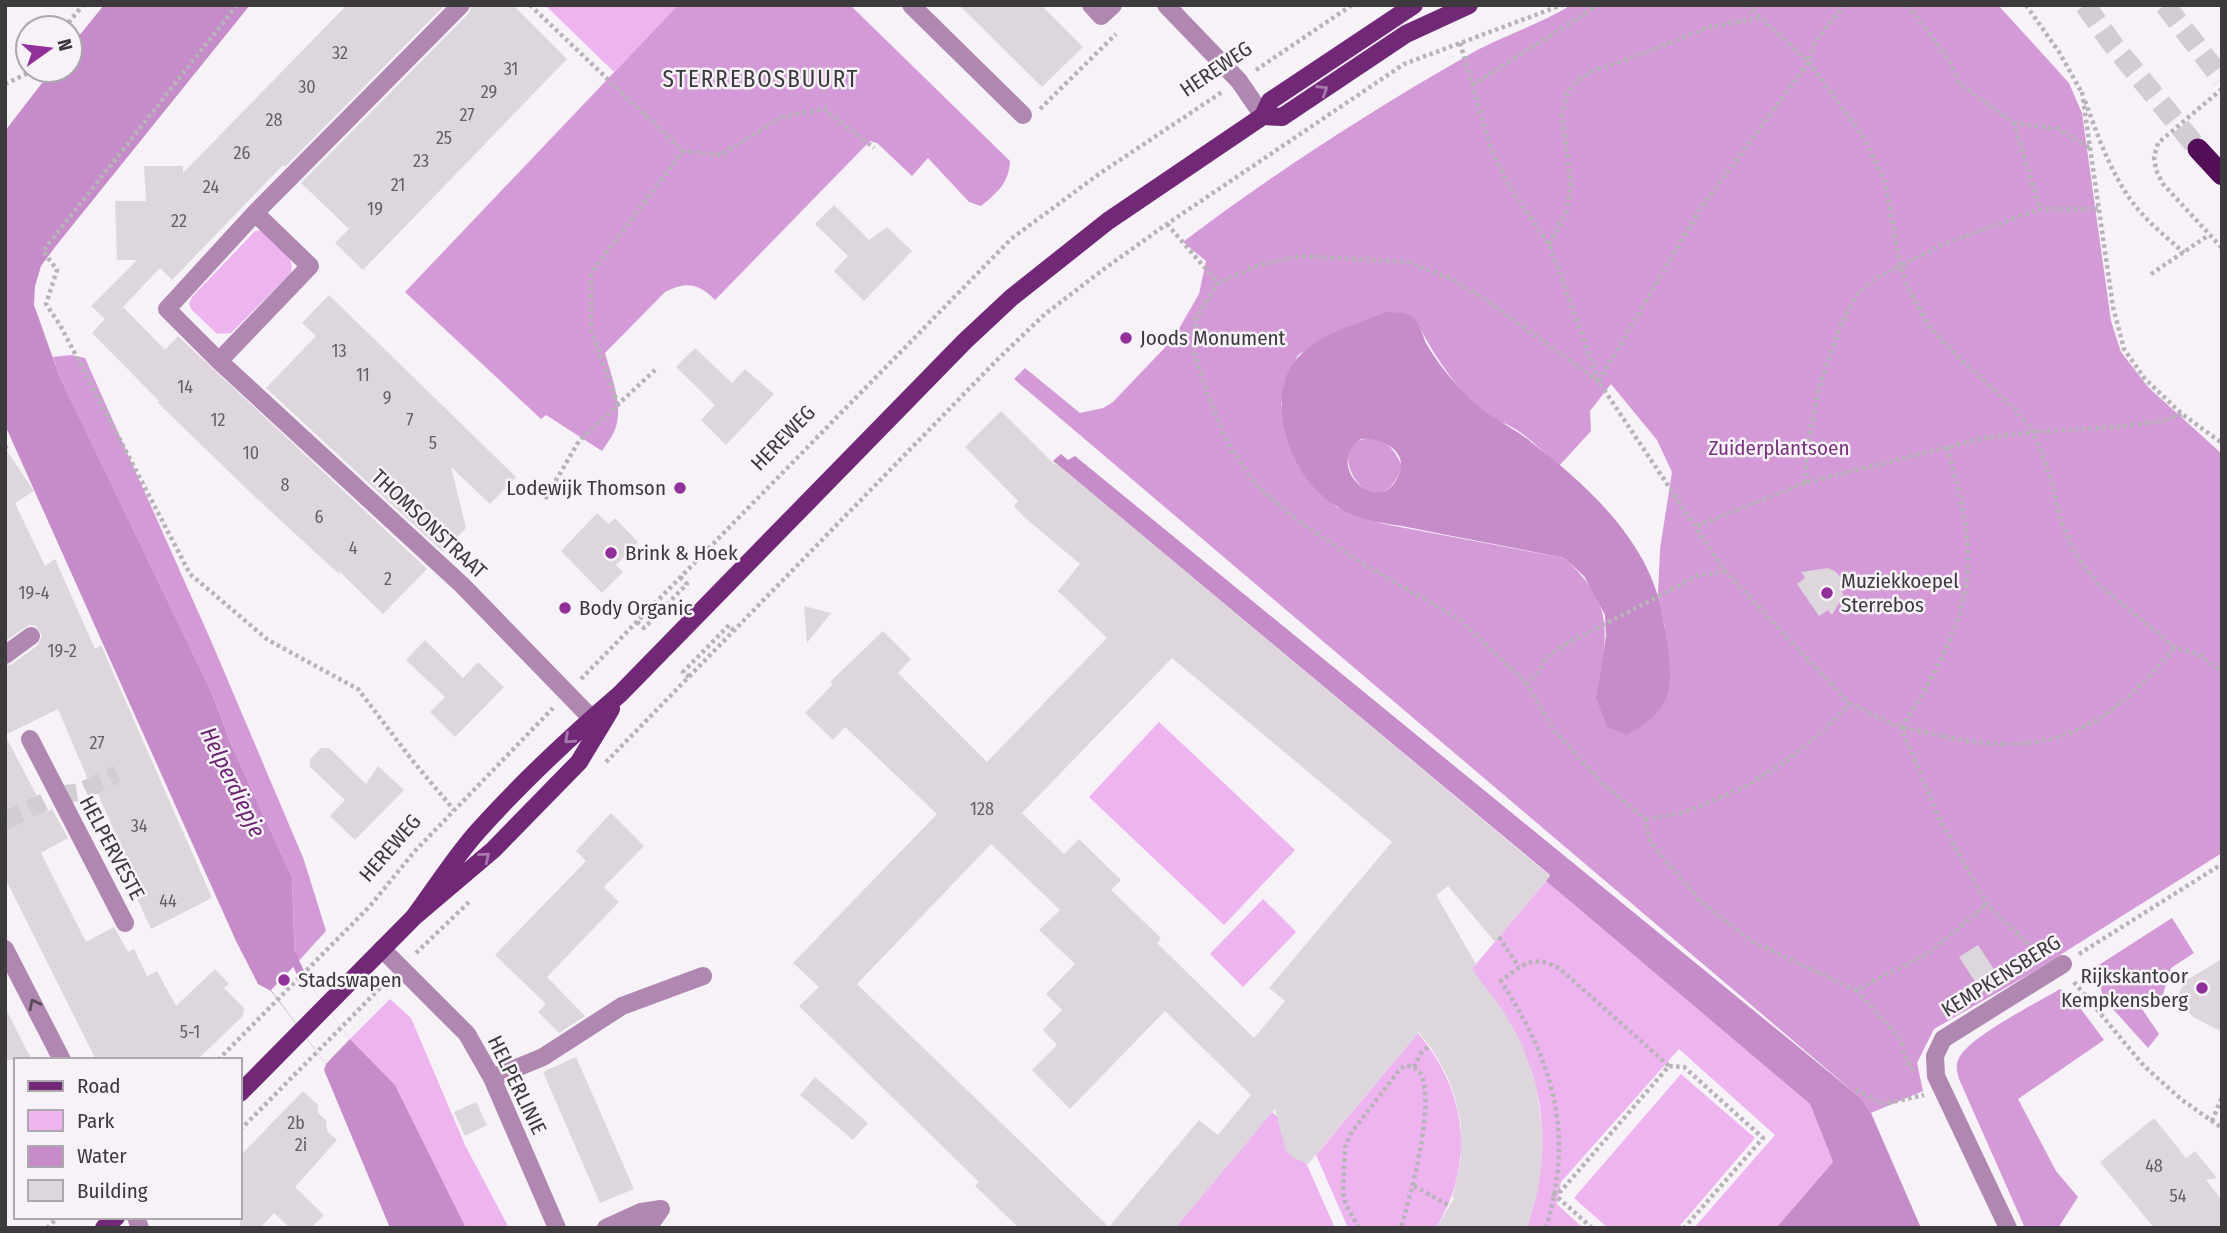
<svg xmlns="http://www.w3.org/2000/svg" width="2227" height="1233" viewBox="0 0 2227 1233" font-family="'Fira Sans Condensed',sans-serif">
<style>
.green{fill:#edb4f0}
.forest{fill:#d49ad8;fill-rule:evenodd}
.water{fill:#c68cc9;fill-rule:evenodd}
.pier{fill:#f7f1f8}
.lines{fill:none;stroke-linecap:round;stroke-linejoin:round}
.stream{stroke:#c68cc9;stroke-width:8}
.building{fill:#ddd7dd;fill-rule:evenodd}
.minor-tunnel{stroke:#d2ccd3;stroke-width:18;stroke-dasharray:18 9;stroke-linecap:butt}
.highway-tunnel{stroke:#d2ccd3;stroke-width:21;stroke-dasharray:21 10;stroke-linecap:butt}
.path{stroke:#b8b3b9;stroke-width:4.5;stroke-dasharray:3.5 3.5;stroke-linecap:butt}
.minor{stroke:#af87b1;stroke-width:18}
.major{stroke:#712977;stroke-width:18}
.highway{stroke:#530e58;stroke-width:21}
.oneway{stroke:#a779ab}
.oneway2{stroke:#594d5a}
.poi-dot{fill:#913098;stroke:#f7f1f8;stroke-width:2.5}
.labels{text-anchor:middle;stroke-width:5;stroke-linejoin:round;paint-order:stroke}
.number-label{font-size:18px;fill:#646165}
.street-label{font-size:21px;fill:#3c3a3d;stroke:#f7f1f8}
.poi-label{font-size:21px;fill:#3c3a3d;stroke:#f7f1f8;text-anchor:start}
.park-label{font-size:21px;fill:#7a347f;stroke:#f7f1f8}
.neighbourhood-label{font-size:23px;letter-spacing:2px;fill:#3c3a3d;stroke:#f7f1f8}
.water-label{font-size:23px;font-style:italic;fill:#6a256f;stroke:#f7f1f8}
</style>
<rect width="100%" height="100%" fill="#f7f1f8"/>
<path class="green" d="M 545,5 L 678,5 L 614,72 Z
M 266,230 C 278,243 295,254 291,273 L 231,333 L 217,334 L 191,309 L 189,304 L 192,297 L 255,231 Z
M 1159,722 L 1295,850 L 1224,925 L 1089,797 Z
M 1546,881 L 1810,1104 L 1833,1162 L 1776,1228 L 1694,1228 L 1775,1135 L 1679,1049 L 1561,1182 L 1557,1204 L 1583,1228 L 1527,1228 C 1560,1127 1539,1049 1471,970 Z
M 1263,899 L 1296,932 L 1243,987 L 1210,954 Z
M 390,999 L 411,1018 L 465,1145 L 509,1228 L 466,1228 L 395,1085 L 350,1039 Z
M 1418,1033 C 1467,1092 1476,1161 1436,1228 L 1348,1228 L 1316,1155 Z
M 1681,1074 L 1755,1138 L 1678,1228 L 1608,1228 L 1574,1198 Z
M 1272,1112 L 1290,1127 L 1335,1228 L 1175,1228 Z"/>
<path class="forest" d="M 678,5 L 850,5 L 1010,161 C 1009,183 997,193 981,206 L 969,202 L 928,158 L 912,176 L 877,143 L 870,141 L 715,300 C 699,283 686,281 665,292 L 605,353 C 611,376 625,408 614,432 C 611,438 606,445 602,451 L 546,415 L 541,419 L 405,292 Z
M 1571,5 L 1998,5 L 2069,83 L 2082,113 L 2111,321 L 2121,352 L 2148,387 L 2222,454 L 2222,853 L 2033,972 L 1934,1029 L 1917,1063 L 1923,1091 L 1871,1113 L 1862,1099 L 1014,379 L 1025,368 L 1080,413 L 1103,408 L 1113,402 L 1173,339 L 1199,294 L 1206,261 L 1183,242 C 1273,174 1367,113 1465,57 C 1499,37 1537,26 1571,5 ZM 1416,320 C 1431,352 1466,405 1497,422 C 1501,423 1505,423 1508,425 C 1527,434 1543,452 1559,466 L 1591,431 L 1590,411 L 1611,384 L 1657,440 L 1672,472 L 1660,549 L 1658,594 L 1665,628 L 1596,697 C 1607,633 1617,606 1564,558 L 1384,524 L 1336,507 L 1281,405 L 1284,383 L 1298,355 L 1332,334 Z
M 71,355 L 85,358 L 212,643 L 304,860 L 326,931 L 295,965 L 292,877 L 231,744 L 211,691 L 59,375 L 53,357 Z
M 1369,438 C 1387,440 1395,450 1402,466 C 1378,538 1316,444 1369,438 Z
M 2172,918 L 2194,953 L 2171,968 L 2163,994 L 2142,1009 L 2159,1034 L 2148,1048 L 2104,999 L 2094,968 Z
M 2060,989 L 2072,997 L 2104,1040 L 2018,1099 L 2056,1171 L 2078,1197 L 2058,1228 L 2025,1228 L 1959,1079 C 1957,1071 1955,1066 1959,1058 C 1970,1036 2037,1003 2060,989 Z"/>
<path class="water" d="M 104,5 L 250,5 L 55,247 L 41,266 L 35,286 L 34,305 L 59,375 L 211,691 L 231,744 L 292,877 L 295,965 L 350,1039 L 395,1085 L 466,1228 L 390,1228 L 324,1070 L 326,1064 L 271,991 L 258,984 L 236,941 L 5,425 L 5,131 L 52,70 L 70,70 L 70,47 Z
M 1386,312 C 1397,313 1409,312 1416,320 C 1421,327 1423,337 1427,345 C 1440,367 1459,389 1478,406 C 1495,420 1514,428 1531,442 C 1583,482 1638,531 1658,596 C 1663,613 1665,631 1668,648 C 1674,695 1668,712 1627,735 L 1607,727 L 1596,697 L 1606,636 L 1605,615 L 1584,576 L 1564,558 C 1512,547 1459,538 1407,527 C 1383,523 1356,520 1336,506 C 1304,486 1285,449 1282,413 C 1276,345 1336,332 1386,312 ZM 1361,439 C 1378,437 1407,449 1400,471 C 1385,523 1320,467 1361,439 Z
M 1061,454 L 1068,460 L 1075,456 L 1862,1099 L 1871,1113 L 1921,1228 L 1776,1228 L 1833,1162 L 1810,1104 L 1546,881 L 1550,875 L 1053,461 Z"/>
<path class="pier" d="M 295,965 L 350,1039 L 326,1064 L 271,990 Z"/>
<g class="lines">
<path class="stream" d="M 291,953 L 305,982"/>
</g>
<path class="building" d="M 347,5 L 445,5 L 285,167 L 283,165 L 255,194 L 172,280 L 160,268 L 123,307 L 165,350 L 178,336 L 427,569 L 383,614 L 339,571 L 340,575 L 253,495 L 157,402 L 160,402 L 92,333 L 105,319 L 91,306 L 137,260 L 117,260 L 115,201 L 146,201 L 144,166 L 183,166 L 183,173 Z
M 472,5 L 513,5 L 567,59 L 363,270 L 335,243 L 349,229 L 301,183 L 469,13 Z
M 959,5 L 1041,5 L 1083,47 L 1042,87 Z
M 834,205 L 869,240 L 887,227 L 912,251 L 864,301 L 834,271 L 848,256 L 815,224 Z
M 329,295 L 516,477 L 490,504 L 451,467 L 466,528 L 443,552 L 266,388 L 316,336 L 302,323 Z
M 695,348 L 732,383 L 745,369 L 774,394 L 726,445 L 701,420 L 715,405 L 676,367 Z
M 1001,411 L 1054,464 L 1056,463 L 1550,876 L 1495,942 L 1448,886 L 1436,895 L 1476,964 L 1472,969 L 1502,1009 L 1513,1028 L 1522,1044 L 1536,1085 L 1542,1127 L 1543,1148 L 1538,1190 L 1527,1228 L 1436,1228 L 1455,1197 L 1452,1199 L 1461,1159 L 1461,1124 L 1455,1097 L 1448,1078 L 1435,1054 L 1419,1032 L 1308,1164 L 1293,1158 L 1286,1151 L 1275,1109 L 1175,1228 L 1019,1228 L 975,1186 L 979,1182 L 799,1006 L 819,987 L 793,963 L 937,814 L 845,727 L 833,740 L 805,713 L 833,684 L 830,682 L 883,631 L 911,659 L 898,673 L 987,762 L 1107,638 L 1058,591 L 1080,564 L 1024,517 L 1014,506 L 1018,501 L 965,447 ZM 1172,658 L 1392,842 L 1269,988 L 1285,1001 L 1254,1038 L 1157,943 L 1161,938 L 1111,890 L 1121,880 L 1079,839 L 1064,854 L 1022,813 ZM 991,844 L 1060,910 L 1039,930 L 1075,964 L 1046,994 L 1062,1010 L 1043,1030 L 1057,1045 L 1032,1070 L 1070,1109 L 1165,1011 L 1251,1095 L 1218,1135 L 1199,1120 L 1109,1227 L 857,984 Z
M 5,448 L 34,491 L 15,503 L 45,566 L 55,559 L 95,649 L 101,645 L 212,898 L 151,929 L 134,892 L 140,889 L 97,792 L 94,794 L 58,709 L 5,735 L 42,806 L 46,812 L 52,809 L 68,838 L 41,853 L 86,942 L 114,927 L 128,952 L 134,949 L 147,976 L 157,971 L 176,1006 L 215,969 L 229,984 L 224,988 L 244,1008 L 243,1016 L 197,1060 L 96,1060 L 5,878 L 5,666 L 12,664 L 38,645 L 42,635 L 36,626 L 29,625 L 5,641 Z
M 597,513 L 609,524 L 615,518 L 638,542 L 616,565 L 623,572 L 602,593 L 561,551 Z
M 1828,568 L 1836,572 L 1841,578 L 1843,596 L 1832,615 L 1828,610 L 1819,616 L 1797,584 L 1805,578 L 1801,572 Z
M 804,606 L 831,613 L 807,643 Z
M 425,640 L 463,678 L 478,662 L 504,687 L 455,737 L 430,712 L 445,697 L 406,660 Z
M 321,748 L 329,748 L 366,784 L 378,766 L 404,790 L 355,840 L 330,816 L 345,800 L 310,767 L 310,759 Z
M 611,813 L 644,846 L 604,887 L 619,902 L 547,977 L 585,1016 L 559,1033 L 538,1012 L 546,1004 L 495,955 L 586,861 L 576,851 Z
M 1978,945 L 1995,971 L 1976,983 L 1959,957 Z
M 2222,959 L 2222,1032 L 2193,1017 L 2183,1006 L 2178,995 L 2185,981 Z
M 5,1007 L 24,1045 L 32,1060 L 5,1060 Z
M 576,1057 L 634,1189 L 600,1203 L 543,1072 Z
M 815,1077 L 868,1123 L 853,1140 L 800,1095 Z
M 303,1091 L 318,1105 L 318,1113 L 326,1120 L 327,1131 L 337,1140 L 295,1187 L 324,1215 L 311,1228 L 290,1228 L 274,1213 L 260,1228 L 240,1228 L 240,1156 Z
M 476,1102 L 487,1125 L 465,1136 L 454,1112 Z
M 2154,1118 L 2186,1158 L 2195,1151 L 2217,1178 L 2206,1180 L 2222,1200 L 2222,1228 L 2154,1228 L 2100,1162 Z"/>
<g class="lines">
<path class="minor-tunnel" d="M 59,795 L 80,792 L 117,774
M 5,821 L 44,802"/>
<path class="highway-tunnel" d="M 2085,5 L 2111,42 L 2198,149
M 2165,5 L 2222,79"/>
<path class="path" d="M 237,5 L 43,251 L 57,270 L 46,304 L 60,325 L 190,574 L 268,640 L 358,689 L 412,760 L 454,810
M 530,5 L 683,151 L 721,155 L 781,117 L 824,109 L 874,148
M 1747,5 L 1809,62 L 1865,139 L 1885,182 L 1900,264 L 1907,286 L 1929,326 L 1955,354 L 2017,411 L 2033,432 L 2049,473 L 2062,523 L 2075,554 L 2099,585 L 2175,647 L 2199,655 L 2222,671
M 1907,5 L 1945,54 L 1960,84 L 2014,123 L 2040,209
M 2026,5 L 2059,52 L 2082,93
M 64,28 L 83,5
M 1460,43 L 1491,148 L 1509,186 L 1549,244 L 1599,382 L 1725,571 L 1849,703 L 1901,728 L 1941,822 L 1987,904 L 1994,912 L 2039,954
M 1256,70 L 1352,5
M 5,84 L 26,74 L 30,70
M 1472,85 L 1599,5
M 2222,89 L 2158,143 L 2154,157 L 2156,170 L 2163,184 L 2222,248
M 2082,92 L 2113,307 L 2124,349 L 2145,379 L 2182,414 L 2222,443
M 2085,101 C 2100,141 2114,184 2144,216 C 2156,229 2171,241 2184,253
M 1040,109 L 1116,34
M 2014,123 L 2058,129 L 2090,148
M 1167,224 L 1218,283
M 1549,244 L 1567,211 L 1571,183 L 1562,115 L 1567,93 L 1576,82 L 1590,72 L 1647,52 L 1709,27 L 1759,18
M 2151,274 L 2209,235
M 1599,381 L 1700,209 L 1809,62 L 1815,41 L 1845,5
M 1599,382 L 1485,299 L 1452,279 L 1408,262 L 1301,256 L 1259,265 L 1218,283 L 1196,319 L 1195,356 L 1209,398 L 1230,448 L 1256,485 L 1297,520 L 1362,563 L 1460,620 L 1524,681 L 1555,731 L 1602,783 L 1645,819 L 1650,842 L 1700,901 L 1753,942 L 1856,990 L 1929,953 L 1987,904
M 618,405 L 591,329 L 591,273 L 683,151
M 5,446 L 8,452
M 1947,447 C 1956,482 1967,517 1968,553 C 1970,617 1934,676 1901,728 C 1929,731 1957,741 1985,743 C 2073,751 2122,711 2175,647
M 1805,483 L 1806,455 L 1819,388 L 1841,324 L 1856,296 L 1876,278 L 1944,244 L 2040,209 L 2099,209
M 545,499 L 579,441 L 656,369
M 1697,526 L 1805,483 L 1984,438 L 2033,432 L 2115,427 L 2163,421 L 2182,414
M 637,622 L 644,628 L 687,584 L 680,577
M 689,677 L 683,672 L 729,625 L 734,631
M 581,679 L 1011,239 L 1099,174 L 1222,92
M 1526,684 L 1538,672 L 1547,657 L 1566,644 L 1698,576 L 1725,571
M 606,762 L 997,360 L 1045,314 L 1104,269 L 1167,224 L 1404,64 L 1562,5
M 1645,819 C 1657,817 1671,816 1683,812 C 1746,792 1807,753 1850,703
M 1499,937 L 1519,967
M 416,953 L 470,901
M 2079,954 L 2222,864
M 2074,982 L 2144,1066 L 2182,1100 L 2222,1128
M 1856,990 L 1900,1038 L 1907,1062 L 1913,1070
M 218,1060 L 370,906 L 414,852 L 553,708
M 1414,1067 L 1421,1053 L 1429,1046
M 1856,1090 L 1884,1104 L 1924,1095
M 2212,1121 L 2222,1097
M 240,1130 L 387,981
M 1414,1186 L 1448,1205
M 47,1228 L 58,1217
M 1359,1228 L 1346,1205 L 1343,1193 L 1345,1147 L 1351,1133 L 1400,1069 L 1406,1065 C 1412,1067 1416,1068 1420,1073 C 1437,1102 1410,1196 1401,1228
M 1546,1228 C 1575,1132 1553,1062 1501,981 C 1522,965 1532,954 1559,968 L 1669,1066
M 1592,1228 L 1554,1194 L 1561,1191 L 1669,1066 L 1684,1067 L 1763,1138 L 1684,1228"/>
<path class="minor" d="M 461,5 L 255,213 L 167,309 L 219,361 L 462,585 L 600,727
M 911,5 L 1023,115
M 1091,5 L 1101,16 L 1113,5
M 1166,5 L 1239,81 L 1263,116
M 219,361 L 310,266 L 255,213
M 5,655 L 31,636
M 30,739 L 125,923
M 5,949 L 62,1060
M 382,949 L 467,1034 L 492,1078 L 557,1228
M 492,1078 L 543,1057 L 622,1006 L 703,976
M 136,1217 L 140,1228
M 606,1228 L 641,1212 L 661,1209
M 640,1228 L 652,1222 L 661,1209
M 2008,1228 L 1936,1076 L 1935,1056 L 1943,1039 L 2063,964"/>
<path class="major" d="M 1263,116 L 1282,117 L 1406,34 L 1469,5
M 414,917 C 435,889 454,858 478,831 C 522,782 570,737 620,694 L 965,341 L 1011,298 L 1108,221 L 1263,116 L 1270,101 L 1414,5
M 240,1093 L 414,917 L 493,850 L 579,762 L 611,709
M 104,1228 L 116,1217"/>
<path class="highway" d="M 2198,149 L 2222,175"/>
</g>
<defs><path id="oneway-chevron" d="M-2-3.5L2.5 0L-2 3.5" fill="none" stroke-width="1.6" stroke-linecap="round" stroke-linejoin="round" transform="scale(1.75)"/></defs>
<g class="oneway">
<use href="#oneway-chevron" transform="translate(1323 90) rotate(-33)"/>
<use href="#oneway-chevron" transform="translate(569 739) rotate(138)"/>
<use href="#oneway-chevron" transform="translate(485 857) rotate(-40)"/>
</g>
<use class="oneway2" href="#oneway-chevron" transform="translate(34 1004) rotate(-117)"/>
<g class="poi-dot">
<circle cx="1126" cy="338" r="7"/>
<circle cx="680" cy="488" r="7"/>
<circle cx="611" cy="553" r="7"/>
<circle cx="1827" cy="593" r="7"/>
<circle cx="565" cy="608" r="7"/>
<circle cx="284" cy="980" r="7"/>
<circle cx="2202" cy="988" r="7"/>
</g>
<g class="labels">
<g class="number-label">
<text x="340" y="59">32</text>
<text x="511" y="75">31</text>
<text x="307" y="93">30</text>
<text x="489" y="98">29</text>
<text x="467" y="121">27</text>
<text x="274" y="126">28</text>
<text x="444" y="144">25</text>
<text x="242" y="159">26</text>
<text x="421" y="167">23</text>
<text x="398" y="191">21</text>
<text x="211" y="193">24</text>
<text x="375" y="215">19</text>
<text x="179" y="227">22</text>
<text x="339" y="357">13</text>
<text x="363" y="381">11</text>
<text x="185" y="393">14</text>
<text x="387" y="404">9</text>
<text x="218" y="426">12</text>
<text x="410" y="426">7</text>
<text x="433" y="449">5</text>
<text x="251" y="459">10</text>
<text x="285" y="491">8</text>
<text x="319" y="523">6</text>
<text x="353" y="554">4</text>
<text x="388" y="585">2</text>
<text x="34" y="599">19-4</text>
<text x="62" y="657">19-2</text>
<text x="97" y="749">27</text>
<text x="982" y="815">128</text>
<text x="139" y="832">34</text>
<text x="168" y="907">44</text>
<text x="190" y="1038">5-1</text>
<text x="296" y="1129">2b</text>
<text x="301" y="1151">2i</text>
<text x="2154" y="1172">48</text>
<text x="2178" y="1202">54</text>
</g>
<g class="street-label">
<text transform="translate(1216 69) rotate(-34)" y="7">HEREWEG</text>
<text transform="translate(783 438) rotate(-46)" y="7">HEREWEG</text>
<text transform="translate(429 524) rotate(43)" y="7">THOMSONSTRAAT</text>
<text transform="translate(112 848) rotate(62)" y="7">HELPERVESTE</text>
<text transform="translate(390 848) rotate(-49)" y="7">HEREWEG</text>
<text transform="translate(2001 976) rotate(-32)" y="7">KEMPKENSBERG</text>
<text transform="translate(517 1085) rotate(64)" y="7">HELPERLINIE</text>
</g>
<g class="poi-label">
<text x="1140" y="345">Joods Monument</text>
<text x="666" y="495" text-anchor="end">Lodewijk Thomson</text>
<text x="625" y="560">Brink &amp; Hoek</text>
<text x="1841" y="588">Muziekkoepel<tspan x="1841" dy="24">Sterrebos</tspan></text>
<text x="579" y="615">Body Organic</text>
<text x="2188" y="983" text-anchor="end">Rijkskantoor<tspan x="2188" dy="24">Kempkensberg</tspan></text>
<text x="298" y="987">Stadswapen</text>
</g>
<g class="park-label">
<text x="1779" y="455">Zuiderplantsoen</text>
</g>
<g class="neighbourhood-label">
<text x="761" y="87">STERREBOSBUURT</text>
</g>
<g class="water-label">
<text transform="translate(233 782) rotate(64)" y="8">Helperdiepje</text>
</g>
</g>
<rect width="2227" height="1233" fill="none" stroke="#3c3a3d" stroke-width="14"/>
<rect x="14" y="1058" width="228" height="161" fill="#f7f1f8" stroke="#aca8ad" stroke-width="2"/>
<rect x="28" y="1081" width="35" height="10" fill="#712977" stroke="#aca8ad" stroke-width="2"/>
<text x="77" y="1093" font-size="21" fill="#3c3a3d">Road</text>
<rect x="28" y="1110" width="35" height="21" fill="#edb4f0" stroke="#aca8ad" stroke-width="2"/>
<text x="77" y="1128" font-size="21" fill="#3c3a3d">Park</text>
<rect x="28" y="1146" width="35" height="21" fill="#c68cc9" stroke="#aca8ad" stroke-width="2"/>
<text x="77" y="1163" font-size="21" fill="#3c3a3d">Water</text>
<rect x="28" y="1180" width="35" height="21" fill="#ddd7dd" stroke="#aca8ad" stroke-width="2"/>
<text x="77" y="1198" font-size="21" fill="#3c3a3d">Building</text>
<g transform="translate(49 49) rotate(76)"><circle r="33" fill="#f7f1f8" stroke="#aca8ad" stroke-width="2"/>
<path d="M0-5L12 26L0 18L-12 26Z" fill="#913098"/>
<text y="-10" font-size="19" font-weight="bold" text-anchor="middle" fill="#3c3a3d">N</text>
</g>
</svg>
